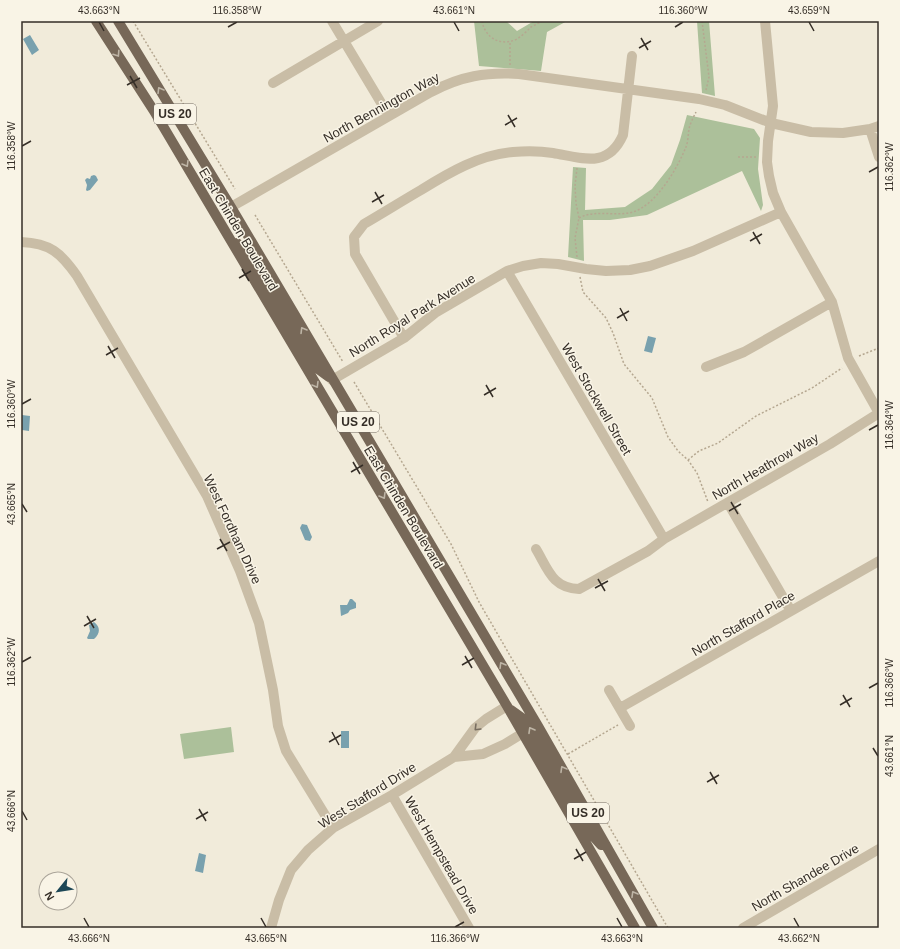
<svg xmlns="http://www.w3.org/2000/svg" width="900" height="949" viewBox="0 0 900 949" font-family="Helvetica,sans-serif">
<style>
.green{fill:#acc09a}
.water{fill:#79a1ae}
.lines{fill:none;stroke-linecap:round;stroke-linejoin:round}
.path{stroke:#b5a790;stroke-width:1.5;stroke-dasharray:2 2;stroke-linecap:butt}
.minor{stroke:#c9bda6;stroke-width:10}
.major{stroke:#776858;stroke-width:10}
.oneway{stroke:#beb5a6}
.oneway2{stroke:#786e60}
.ticks{fill:none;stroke:#352e27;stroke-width:1.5}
.labels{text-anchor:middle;stroke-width:3;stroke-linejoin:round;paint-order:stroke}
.shield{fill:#f9f4e6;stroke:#706960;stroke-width:1}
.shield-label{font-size:12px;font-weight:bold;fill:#352e27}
.street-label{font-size:13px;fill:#352e27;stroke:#f9f4e6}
.neatline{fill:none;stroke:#352e27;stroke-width:1.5}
.ticks-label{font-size:10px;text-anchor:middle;fill:#352e27}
</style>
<rect width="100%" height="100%" fill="#f1ebda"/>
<path class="green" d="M 474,21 L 506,21 L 517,31 L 534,21 L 567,21 L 547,32 L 541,71 L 479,66 Z
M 697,21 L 709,21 L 715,96 L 702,93 Z
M 687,115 L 754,129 L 760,138 L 758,169 L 763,205 L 761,211 L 742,171 L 647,215 L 610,220 L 583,220 L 584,261 L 568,257 L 573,167 L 586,168 L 585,210 L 625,207 L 652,189 L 671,165 L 680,140 Z
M 231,727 L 234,752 L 184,759 L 180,734 Z"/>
<path class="water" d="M 30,35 L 39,50 L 32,55 L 23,39 Z
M 94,175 L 96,176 L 98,180 L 90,190 L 87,191 L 86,190 L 87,185 L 85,180 L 87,178 L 90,179 L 91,176 Z
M 648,336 L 656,338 L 652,353 L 644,351 Z
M 22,415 L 30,416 L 29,431 L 22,430 Z
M 302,524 L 307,525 L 312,537 L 310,541 L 305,540 L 300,528 Z
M 350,599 L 352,599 L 356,603 L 356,608 L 350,610 L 348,613 L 341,616 L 340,605 L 347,605 Z
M 94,622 C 101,627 100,634 94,639 L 88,639 L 87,638 L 90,631 L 89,625 Z
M 341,731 L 349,731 L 349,748 L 341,748 Z
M 199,853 L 206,855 L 203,873 L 195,871 Z"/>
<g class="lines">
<path class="path" d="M 133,21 L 235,189
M 482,21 C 485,38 501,47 517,39 C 522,36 527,31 531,27 C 535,25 539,23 542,21
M 702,21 L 709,77 L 706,90
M 510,65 L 510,41
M 738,157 L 758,157
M 255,215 L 343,362
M 579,218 C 596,209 614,217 633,212 C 656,205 677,169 686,147 C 688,142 688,135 689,129 C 690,124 693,118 696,112
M 577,257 L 575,238 L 579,218 L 576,203 L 575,186 L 577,168
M 580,277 L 583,292 L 606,318 L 613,333 L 624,364 L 652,398 L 668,437 L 678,451 L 688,460 L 697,473 L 708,502
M 859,356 L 879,348
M 354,382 L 451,544 L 479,602 L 668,928
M 688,460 L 699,451 L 718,443 L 756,416 L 812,388 L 842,368
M 568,754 L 618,725"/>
<path class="minor" d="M 332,21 L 389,116
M 765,21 L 773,106 L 768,141 L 767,162 L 769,176 L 773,193 L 781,212 L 832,302 L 848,358 L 879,413
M 273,83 L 378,21
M 870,129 L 879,157
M 231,207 L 431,92 C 461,76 486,72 519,74 L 699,99 L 725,105 L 771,123 L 811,132 L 843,133 L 870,129 L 879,126
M 21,242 C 50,243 61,253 77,276 L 207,496 L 240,571 L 259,623 L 273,690 L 278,726 L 286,751 L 333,828
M 507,271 L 664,539
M 404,338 L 355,254 L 354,237 L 364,224 C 383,213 402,201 421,190 C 450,172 479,155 513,152 C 526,151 540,151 553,153 C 582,158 608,169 623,135 L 632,56
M 706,367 L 744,352 L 832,302
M 332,380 L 404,338 L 435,313 L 507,271 L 523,266 L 541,263 L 558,264 L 586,269 L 606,271 L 630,270 L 650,266 L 693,251 L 781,212
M 728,503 L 791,611
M 536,549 C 548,569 552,588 579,589 L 648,551 L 664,539 L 830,444 L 879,413
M 609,690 L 630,726
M 620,708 L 879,561
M 454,757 L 483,754 L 505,744 L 523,733
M 392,795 L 469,928
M 271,928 L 279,900 L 291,870 L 308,850 L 333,828 L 392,795 L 454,757 L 475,728 L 486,719 L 507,706
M 743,928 L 879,849"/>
<path class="major" d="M 96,21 L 154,111 L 507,706 L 635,928
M 118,21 L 231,207 L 538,726 L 653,928
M 237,243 L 247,253 L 314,366 L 329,377
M 511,710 L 525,720 L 591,834 L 601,845"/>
</g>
<defs><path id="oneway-chevron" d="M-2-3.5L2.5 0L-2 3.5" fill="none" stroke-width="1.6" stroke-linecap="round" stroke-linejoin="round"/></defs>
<g class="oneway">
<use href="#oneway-chevron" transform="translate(117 54) rotate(57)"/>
<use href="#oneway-chevron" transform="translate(160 90) rotate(-121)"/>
<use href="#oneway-chevron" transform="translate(186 164) rotate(59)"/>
<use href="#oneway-chevron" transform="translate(303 330) rotate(-121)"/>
<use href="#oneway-chevron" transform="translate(316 385) rotate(59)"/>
<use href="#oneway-chevron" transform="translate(383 496) rotate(59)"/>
<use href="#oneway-chevron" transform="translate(502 665) rotate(-121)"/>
<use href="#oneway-chevron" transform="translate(531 730) rotate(-120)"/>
<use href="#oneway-chevron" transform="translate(563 769) rotate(-120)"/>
<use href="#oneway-chevron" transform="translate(634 894) rotate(-120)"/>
</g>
<use class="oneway2" href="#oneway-chevron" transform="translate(477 728) rotate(135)"/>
<path class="ticks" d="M 99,22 L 104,31M 454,22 L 459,31M 809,22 L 814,31M 228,27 L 237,22M 675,27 L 683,22M 641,38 L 648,50M 639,48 L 651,41M 130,76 L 137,88M 127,85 L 140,78M 508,115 L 515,127M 505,125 L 517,118M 22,146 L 31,141M 869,172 L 878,167M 375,192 L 382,204M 372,202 L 384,195M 753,232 L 760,244M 750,241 L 762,234M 242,269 L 249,281M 239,278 L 251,271M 620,308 L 627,321M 617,318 L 629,311M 108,346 L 115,358M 106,355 L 118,348M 486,385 L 493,397M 484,395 L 496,388M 22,404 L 31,399M 869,430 L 878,425M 353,462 L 360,474M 351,472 L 363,465M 731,502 L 738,514M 22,504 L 27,512M 729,511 L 741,504M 220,539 L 227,551M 217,549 L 230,542M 598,579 L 605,591M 595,588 L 608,581M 87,616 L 94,628M 84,626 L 96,619M 465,656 L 472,668M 22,662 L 31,657M 462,665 L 474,658M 869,688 L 878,683M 843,695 L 850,707M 840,705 L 852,698M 332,732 L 339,745M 329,742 L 341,735M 873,748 L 878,756M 710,772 L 717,784M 707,782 L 719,775M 199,809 L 206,821M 22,811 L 27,820M 196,819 L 208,812M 576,849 L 583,861M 574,859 L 586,852M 84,918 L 89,927M 261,918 L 266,927M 617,918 L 622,927M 794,918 L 799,927M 455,927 L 464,922"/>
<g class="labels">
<g class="shield">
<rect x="154" y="104" width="42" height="20" rx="3"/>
<rect x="337" y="412" width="42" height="20" rx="3"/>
<rect x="567" y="803" width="42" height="20" rx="3"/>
</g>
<g class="shield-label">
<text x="175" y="118">US 20</text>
<text x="358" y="426">US 20</text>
<text x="588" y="817">US 20</text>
</g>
<g class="street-label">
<text transform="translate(381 107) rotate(-29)" y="5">North Bennington Way</text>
<text transform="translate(239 229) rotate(59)" y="5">East Chinden Boulevard</text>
<text transform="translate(412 315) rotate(-32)" y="5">North Royal Park Avenue</text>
<text transform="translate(597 399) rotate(60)" y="5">West Stockwell Street</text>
<text transform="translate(765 466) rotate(-30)" y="5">North Heathrow Way</text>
<text transform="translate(404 507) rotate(59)" y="5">East Chinden Boulevard</text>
<text transform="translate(233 529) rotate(65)" y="5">West Fordham Drive</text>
<text transform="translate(743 623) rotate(-30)" y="5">North Stafford Place</text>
<text transform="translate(367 795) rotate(-32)" y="5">West Stafford Drive</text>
<text transform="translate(442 855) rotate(60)" y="5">West Hempstead Drive</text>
<text transform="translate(805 877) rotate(-30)" y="5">North Shandee Drive</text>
</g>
</g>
<rect width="900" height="949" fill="none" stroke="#f9f4e6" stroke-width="44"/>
<g transform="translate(58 891) rotate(240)"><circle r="19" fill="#f9f4e6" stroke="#aba59a"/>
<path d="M0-3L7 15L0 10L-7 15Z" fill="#1d4756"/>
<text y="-6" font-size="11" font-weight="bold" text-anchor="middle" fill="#352e27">N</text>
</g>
<rect x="22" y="22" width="856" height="905" class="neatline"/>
<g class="ticks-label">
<text x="99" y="14">43.663°N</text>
<text x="237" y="14">116.358°W</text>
<text x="454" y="14">43.661°N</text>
<text x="683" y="14">116.360°W</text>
<text x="809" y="14">43.659°N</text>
<text transform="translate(11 146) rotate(-90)" y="4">116.358°W</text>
<text transform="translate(889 167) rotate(-90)" y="4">116.362°W</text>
<text transform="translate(11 404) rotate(-90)" y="4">116.360°W</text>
<text transform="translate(889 425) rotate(-90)" y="4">116.364°W</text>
<text transform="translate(11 504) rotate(-90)" y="4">43.665°N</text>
<text transform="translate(11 662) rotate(-90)" y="4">116.362°W</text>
<text transform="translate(889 683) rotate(-90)" y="4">116.366°W</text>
<text transform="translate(889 756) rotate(-90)" y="4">43.661°N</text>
<text transform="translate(11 811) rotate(-90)" y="4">43.666°N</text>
<text x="89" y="942">43.666°N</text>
<text x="266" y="942">43.665°N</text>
<text x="455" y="942">116.366°W</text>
<text x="622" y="942">43.663°N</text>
<text x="799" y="942">43.662°N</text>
</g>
</svg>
